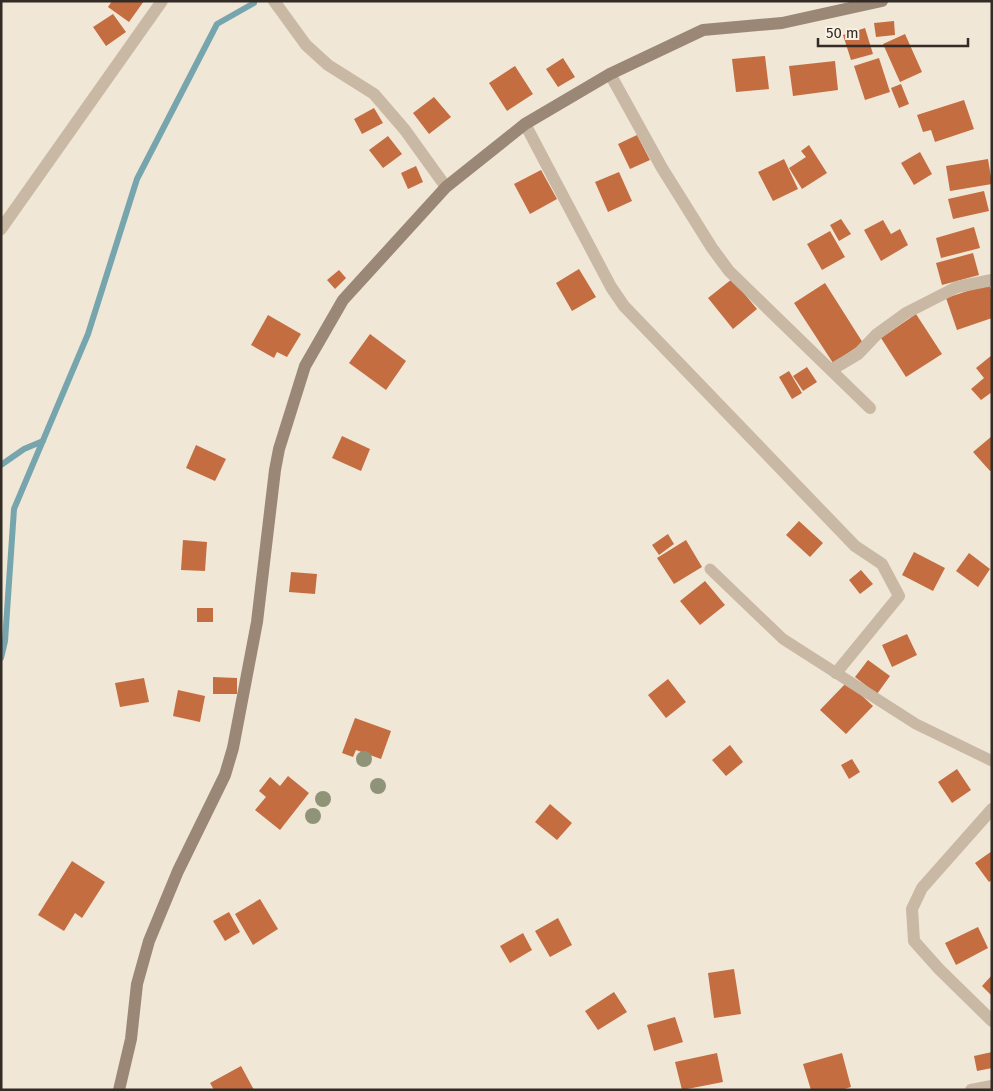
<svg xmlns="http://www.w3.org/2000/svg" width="993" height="1091" viewBox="0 0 993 1091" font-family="'Fira Sans',sans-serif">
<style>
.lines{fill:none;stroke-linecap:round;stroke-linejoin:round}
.stream{stroke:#77a5ad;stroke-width:6}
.building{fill:#c46d41}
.service{stroke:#c8b8a4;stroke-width:11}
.minor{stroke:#c8b8a4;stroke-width:12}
.tertiary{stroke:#c8b8a4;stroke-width:12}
.secondary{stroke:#9b8775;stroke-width:12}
.tree{fill:#8f9478}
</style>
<rect width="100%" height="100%" fill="#f0e7d7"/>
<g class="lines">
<path class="stream" d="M 1,465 L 24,449 L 43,441
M 1,658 L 5,641 L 14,509 L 88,334 L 137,179 L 217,24 L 254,3"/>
</g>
<path class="building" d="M 112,1 L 144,1 L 129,22 L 108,7 Z
M 113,14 L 126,32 L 106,46 L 93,27 Z
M 894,21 L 895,35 L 876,37 L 874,23 Z
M 865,28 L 873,54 L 851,60 L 843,35 Z
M 905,34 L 922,72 L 900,82 L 883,44 Z
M 765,56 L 769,89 L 736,92 L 732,59 Z
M 563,58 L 575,77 L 558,87 L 546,69 Z
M 879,58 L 890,92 L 865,100 L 854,66 Z
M 835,61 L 838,90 L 793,96 L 789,66 Z
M 515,66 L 533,94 L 507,111 L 489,83 Z
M 901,84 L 909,104 L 899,108 L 891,88 Z
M 434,97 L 451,117 L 429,134 L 413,113 Z
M 964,100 L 974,129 L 935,142 L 931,130 L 923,132 L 917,115 Z
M 374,108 L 383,123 L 362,134 L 354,119 Z
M 637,135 L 650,160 L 630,169 L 618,144 Z
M 388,136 L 402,154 L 383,168 L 369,150 Z
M 809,145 L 827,173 L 802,189 L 789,168 L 806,157 L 801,151 Z
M 920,152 L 932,174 L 914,185 L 901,163 Z
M 784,159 L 798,189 L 773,201 L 758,172 Z
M 988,159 L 992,184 L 950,191 L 946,166 Z
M 416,166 L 423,182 L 408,189 L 401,173 Z
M 541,170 L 557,199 L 530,214 L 514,184 Z
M 619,172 L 632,201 L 608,212 L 595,182 Z
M 984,191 L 989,211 L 953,219 L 948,199 Z
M 841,219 L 851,234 L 839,241 L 830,225 Z
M 883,220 L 891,234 L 900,229 L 908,245 L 881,261 L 864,230 Z
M 974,227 L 980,248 L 941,258 L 936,238 Z
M 830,231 L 845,257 L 822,270 L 807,244 Z
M 973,253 L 979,275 L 942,285 L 936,263 Z
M 579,269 L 596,297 L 572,311 L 556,283 Z
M 339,270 L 346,278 L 335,289 L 327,280 Z
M 732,279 L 757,309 L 733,329 L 708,298 Z
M 825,283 L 863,343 L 833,363 L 794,303 Z
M 989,284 L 992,293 L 992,318 L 957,330 L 946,298 Z
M 916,314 L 942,354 L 906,377 L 881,338 Z
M 268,315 L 301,334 L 287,357 L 277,352 L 274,358 L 251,345 Z
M 370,334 L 406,361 L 386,390 L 349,363 Z
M 992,355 L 992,392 L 981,400 L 971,389 L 984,378 L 976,368 Z
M 807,367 L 817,382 L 803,391 L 793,376 Z
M 789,371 L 802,393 L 792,399 L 779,377 Z
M 342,436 L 370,449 L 361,471 L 332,458 Z
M 992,436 L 992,470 L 990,471 L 973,452 Z
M 196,445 L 226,459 L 215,481 L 186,468 Z
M 799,521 L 823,543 L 810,557 L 786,535 Z
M 668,534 L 674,544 L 659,555 L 652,545 Z
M 183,540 L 207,542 L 205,571 L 181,570 Z
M 686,540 L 702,567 L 674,584 L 657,558 Z
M 914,552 L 945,568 L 933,591 L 902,575 Z
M 969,553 L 990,569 L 978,587 L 956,571 Z
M 861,570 L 873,584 L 860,594 L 849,580 Z
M 291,572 L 317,574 L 315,594 L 289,592 Z
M 705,581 L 725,605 L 700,625 L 680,601 Z
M 197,608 L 213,608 L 213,622 L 197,622 Z
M 907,634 L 917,655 L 892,667 L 882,645 Z
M 868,660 L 890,676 L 877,694 L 855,677 Z
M 213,677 L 237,678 L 237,694 L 213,694 Z
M 144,678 L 149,702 L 120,707 L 115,683 Z
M 668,679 L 686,702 L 666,718 L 648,695 Z
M 847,682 L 873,706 L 846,734 L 820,710 Z
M 178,690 L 205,696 L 200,722 L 173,716 Z
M 355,718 L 391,731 L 381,759 L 356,750 L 353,757 L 342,753 Z
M 730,745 L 743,762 L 726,776 L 712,760 Z
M 852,759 L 860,772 L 849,779 L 841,765 Z
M 957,769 L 971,790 L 952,803 L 938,782 Z
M 288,776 L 309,793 L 280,830 L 255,810 L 266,797 L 259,791 L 270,777 L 280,786 Z
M 550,804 L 572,823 L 557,840 L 535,822 Z
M 992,851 L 992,880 L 989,882 L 975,863 Z
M 72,861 L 105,882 L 82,918 L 75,913 L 64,931 L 38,915 Z
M 260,899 L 278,929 L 253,945 L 235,914 Z
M 229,912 L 240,932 L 225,941 L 213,921 Z
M 558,918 L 572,945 L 550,957 L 535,931 Z
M 978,927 L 988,948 L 956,965 L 945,943 Z
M 523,933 L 532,950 L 510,963 L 500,946 Z
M 734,969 L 741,1014 L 714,1018 L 708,973 Z
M 992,975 L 992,996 L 982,986 Z
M 614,992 L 627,1012 L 598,1030 L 585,1011 Z
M 675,1017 L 683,1042 L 654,1051 L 647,1025 Z
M 992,1052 L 992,1068 L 977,1071 L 974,1056 Z
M 717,1053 L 723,1082 L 682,1090 L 675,1062 Z
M 842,1053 L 851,1087 L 841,1090 L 811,1090 L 803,1064 Z
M 241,1066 L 254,1090 L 214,1090 L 210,1083 Z"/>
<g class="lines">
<path class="service" d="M 710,569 L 783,639 L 916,724 L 992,761"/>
<path class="minor" d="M 610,74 L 662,168 L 712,248 L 729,271 L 870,408
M 525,124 L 611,287 L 624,306 L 855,546 L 882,564 L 899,596 L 836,673
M 1,229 L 162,1
M 831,370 L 858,354 L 877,334 L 906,313 L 957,287 L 992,280
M 992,809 L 922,888 L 912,909 L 914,941 L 939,969 L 992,1021
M 971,1090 L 992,1086"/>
<path class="tertiary" d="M 274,1 L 306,45 L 328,65 L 374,94 L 405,130 L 446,187"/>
<path class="secondary" d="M 119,1090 L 131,1039 L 137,984 L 149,941 L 178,871 L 225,775 L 233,748 L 257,622 L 275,470 L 279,449 L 305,366 L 343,300 L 446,187 L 525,124 L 610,74 L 703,30 L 782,23 L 882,1"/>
</g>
<g class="tree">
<circle cx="364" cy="759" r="8"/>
<circle cx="378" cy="786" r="8"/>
<circle cx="323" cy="799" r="8"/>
<circle cx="313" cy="816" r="8"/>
</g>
<rect width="993" height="1091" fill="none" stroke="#332b25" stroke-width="5"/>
<path d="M818 38v8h150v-8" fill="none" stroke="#332b25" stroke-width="2.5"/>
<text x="826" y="38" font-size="15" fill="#332b25" stroke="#f8f1e3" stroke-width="4" paint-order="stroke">50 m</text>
</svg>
